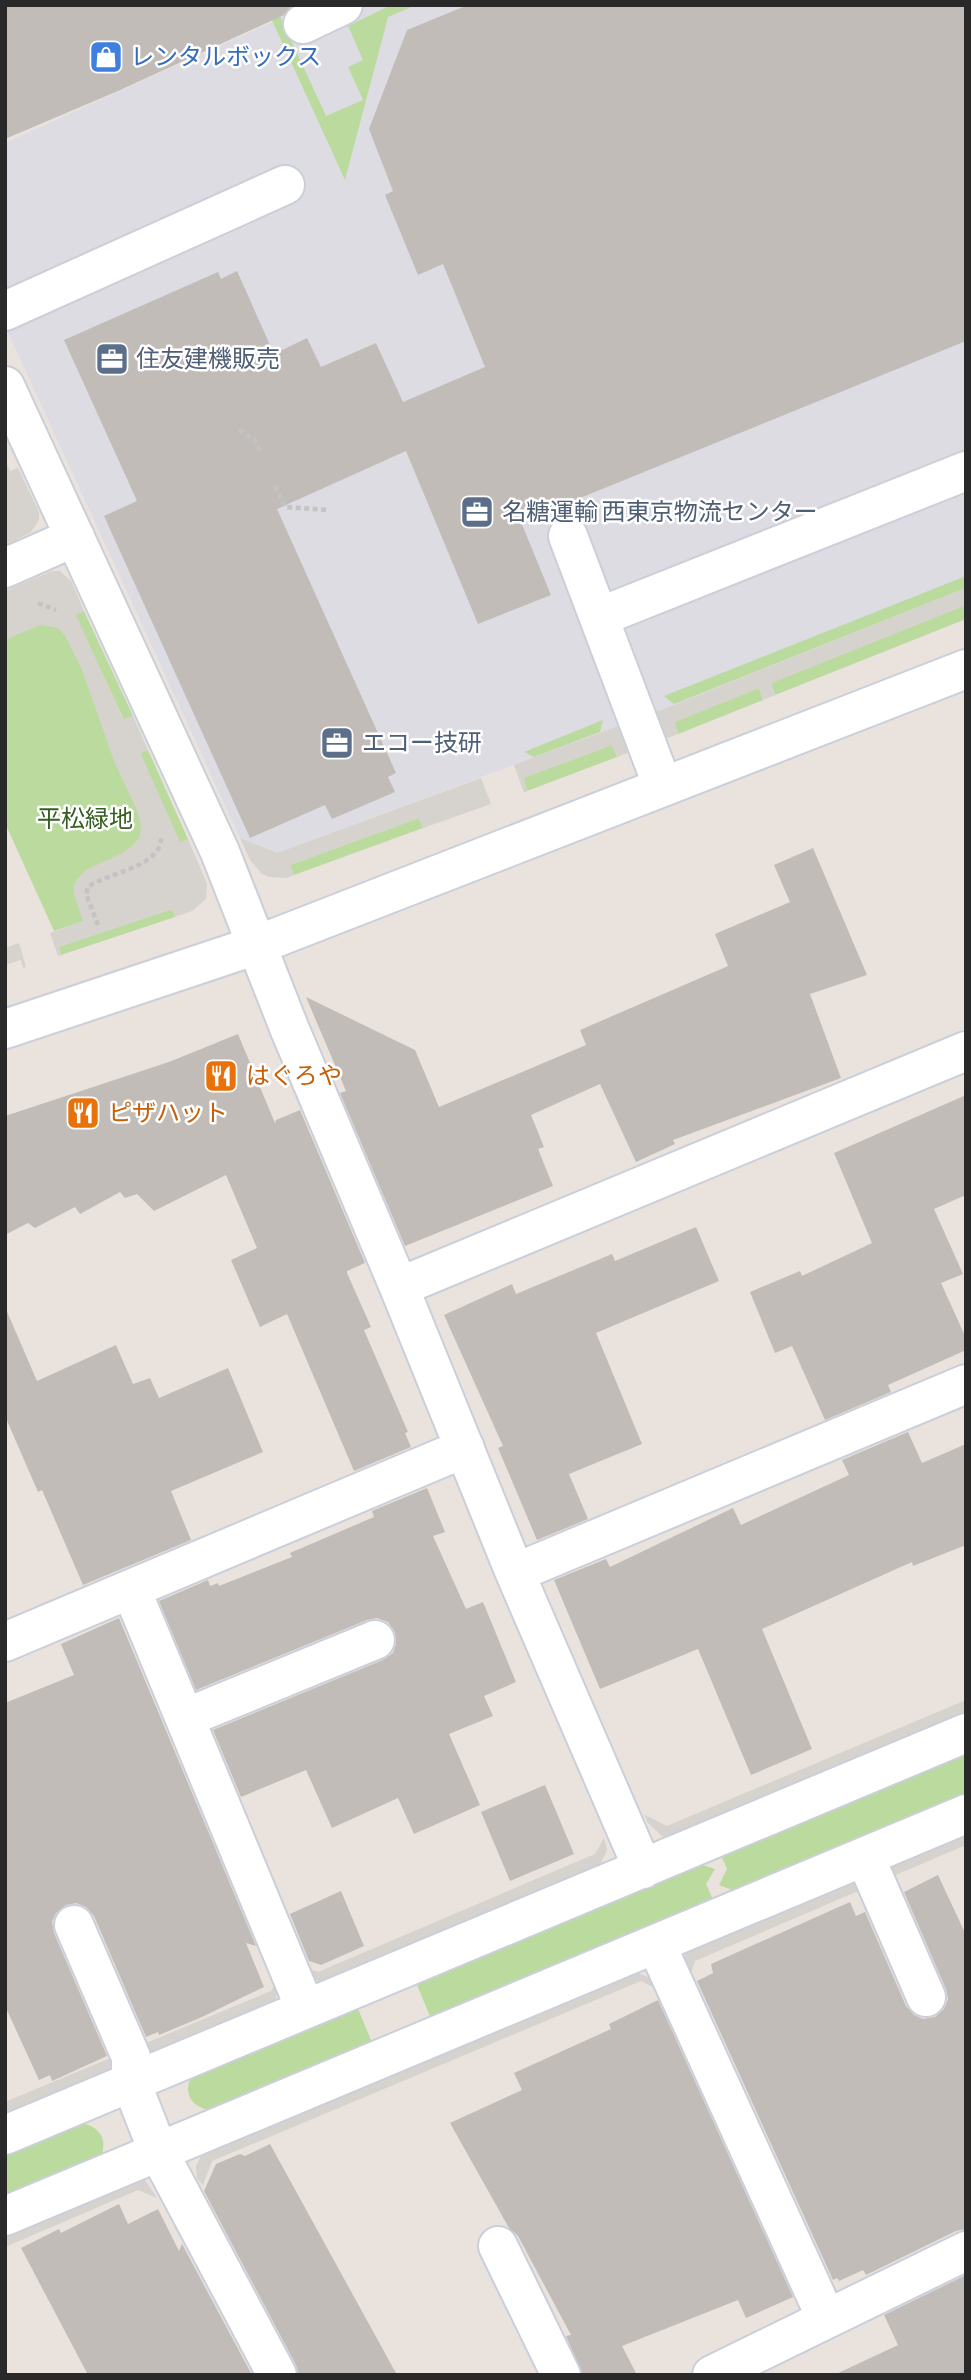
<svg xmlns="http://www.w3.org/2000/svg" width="971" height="2380" viewBox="0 0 971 2380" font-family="'Sofia Sans Condensed','Noto Sans JP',sans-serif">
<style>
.industrial{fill:#dddce3}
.green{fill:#badb9d}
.plaza{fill:#d6d2ce}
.building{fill:#c2bcb8}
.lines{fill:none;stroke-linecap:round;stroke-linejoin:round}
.minor-casing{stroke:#cacfd9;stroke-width:42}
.path{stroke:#c3c3c3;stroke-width:4.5;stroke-dasharray:5 3.5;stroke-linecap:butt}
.minor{stroke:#fff;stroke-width:38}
.labels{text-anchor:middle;stroke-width:5;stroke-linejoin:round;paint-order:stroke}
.shop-label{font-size:24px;fill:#366cbe;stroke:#fff;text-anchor:start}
.service-label{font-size:24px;fill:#4e5e75;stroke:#fff;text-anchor:start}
.park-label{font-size:24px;fill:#355e21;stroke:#fff}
.food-label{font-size:24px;fill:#c56008;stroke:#fff;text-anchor:start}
</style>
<rect width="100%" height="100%" fill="#eae2dc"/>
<path class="industrial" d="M 265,5 L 966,5 L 966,588 L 664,709 L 277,853 L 240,838 L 5,326 L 5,143 L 272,22 Z"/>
<path class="green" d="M 265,5 L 275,5 L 326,116 L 363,100 L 348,67 L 363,60 L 348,26 L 391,5 L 416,5 L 388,17 L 345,180 Z
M 966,576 L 966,588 L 674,704 L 664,696 Z
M 61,588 L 171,891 L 54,931 L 5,823 L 5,591 Z
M 966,605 L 966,619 L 775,695 L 771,683 Z
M 84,611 L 133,716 L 124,720 L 75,615 Z
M 759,688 L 763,700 L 678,734 L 674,722 Z
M 603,720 L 600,732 L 534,757 L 524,752 Z
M 612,745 L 617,757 L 527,791 L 523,778 Z
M 148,750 L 188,839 L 180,843 L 140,753 Z
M 419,818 L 423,828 L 294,875 L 290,865 Z
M 172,909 L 175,917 L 61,955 L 58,947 Z
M 966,1749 L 966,1797 L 737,1892 L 719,1885 L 727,1869 L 720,1853 Z
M 697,1863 L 715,1869 L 706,1884 L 714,1902 L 432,2021 L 415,1980 Z
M 356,2004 L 373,2045 L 210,2110 C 190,2107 182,2091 193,2074 Z
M 81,2123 C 102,2127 108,2141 100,2160 L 5,2202 L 5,2153 Z"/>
<path class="plaza" d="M 5,460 L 10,471 L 18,468 L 39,512 L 39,520 L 31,532 L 5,546 Z
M 52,571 L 60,571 L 71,581 L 84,611 L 76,615 L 123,719 L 133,716 L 148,750 L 140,753 L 180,842 L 188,839 L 207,884 L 206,899 L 192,911 L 175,917 L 172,909 L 59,947 L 61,955 L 58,956 L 50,933 L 83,921 L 74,895 L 74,885 L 78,878 L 86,870 L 122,853 L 131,847 L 139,838 L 141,826 L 136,808 L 114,761 L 82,670 L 64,634 L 58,628 L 40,625 L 5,640 L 5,591 Z
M 966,588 L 966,605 L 771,683 L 775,695 L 763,700 L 759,688 L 675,722 L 678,734 L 617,757 L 612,745 L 524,778 L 527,791 L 524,793 L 514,765 L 664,709 Z
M 481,778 L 491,804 L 423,828 L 419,818 L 290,865 L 294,875 L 286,878 L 269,877 L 262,874 L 250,860 L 240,838 L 277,853 Z
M 19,943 L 26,967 L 23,968 L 21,960 L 5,965 L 5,948 Z
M 966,1700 L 966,1717 L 669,1839 L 662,1836 L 647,1822 L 645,1815 L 667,1826 Z
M 966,1831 L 966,1845 L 695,1961 L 689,1979 L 683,1957 L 692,1946 Z
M 604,1838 L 607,1850 L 599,1867 L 322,1983 L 311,1977 L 307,1968 L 318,1972 L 595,1854 Z
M 636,1972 L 650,1978 L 662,1992 L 641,1981 L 212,2161 L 203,2185 L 197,2179 L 196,2166 L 203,2152 Z
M 277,1981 L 278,1989 L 275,2002 L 5,2118 L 5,2102 L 271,1991 Z
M 137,2177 L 145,2180 L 157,2198 L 138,2190 L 5,2247 L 5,2230 Z"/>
<path class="building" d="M 5,5 L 292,5 L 284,15 L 118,91 L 5,139 Z
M 468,5 L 966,5 L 966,341 L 521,522 L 551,595 L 478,624 L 406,451 L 277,509 L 396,773 L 388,777 L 395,792 L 332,819 L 325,805 L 250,838 L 104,516 L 137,501 L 64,340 L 218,272 L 221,279 L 237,271 L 274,354 L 307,338 L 321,367 L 376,343 L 403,402 L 485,367 L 443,264 L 418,275 L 385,195 L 393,191 L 369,129 L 407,30 Z
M 813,848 L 867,975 L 810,994 L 841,1078 L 673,1140 L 675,1144 L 636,1162 L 600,1084 L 531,1115 L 544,1147 L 538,1149 L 553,1186 L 405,1246 L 340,1093 L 346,1091 L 306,997 L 415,1050 L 439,1107 L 586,1045 L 580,1030 L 728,966 L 715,934 L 790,902 L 774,865 Z
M 238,1034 L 275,1123 L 276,1120 L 300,1110 L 365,1263 L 347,1271 L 347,1273 L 371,1327 L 364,1330 L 408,1432 L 405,1433 L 411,1447 L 354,1471 L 287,1314 L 260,1327 L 231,1260 L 257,1248 L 226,1175 L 154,1211 L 137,1194 L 125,1198 L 120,1192 L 80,1214 L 75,1207 L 35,1228 L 28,1223 L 5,1235 L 5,1116 L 169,1062 Z
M 966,1095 L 966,1195 L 934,1209 L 963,1274 L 941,1283 L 966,1338 L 966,1350 L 888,1385 L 891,1392 L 825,1420 L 792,1346 L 775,1353 L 750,1292 L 800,1271 L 802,1276 L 872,1243 L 834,1153 Z
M 696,1227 L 719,1281 L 596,1333 L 642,1444 L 569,1474 L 588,1519 L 537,1540 L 498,1448 L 503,1446 L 444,1315 L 512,1284 L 516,1294 L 612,1254 L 615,1261 Z
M 5,1307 L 37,1381 L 116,1345 L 133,1384 L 150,1378 L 159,1398 L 228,1368 L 263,1452 L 171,1491 L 191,1540 L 83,1585 L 42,1490 L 38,1492 L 5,1416 Z
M 908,1432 L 922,1463 L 966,1444 L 966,1545 L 913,1566 L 912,1562 L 762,1629 L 812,1749 L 751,1775 L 698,1649 L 600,1689 L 554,1580 L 606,1559 L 610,1567 L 733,1508 L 741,1525 L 849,1475 L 842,1460 Z
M 427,1488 L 445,1532 L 433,1536 L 466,1609 L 483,1602 L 516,1682 L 484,1696 L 493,1716 L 449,1734 L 480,1805 L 414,1834 L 398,1798 L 332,1828 L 306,1770 L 241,1797 L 213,1730 L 383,1660 L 393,1653 L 396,1644 L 395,1632 L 388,1622 L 377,1618 L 367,1620 L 196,1690 L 159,1601 L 208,1580 L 210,1586 L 218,1583 L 219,1586 L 292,1557 L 290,1553 L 374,1517 L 372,1511 Z
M 119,1618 L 256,1946 L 246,1943 L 264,1987 L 202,2017 L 159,2035 L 158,2032 L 146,2037 L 94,1916 L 86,1907 L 76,1903 L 66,1905 L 56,1913 L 52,1922 L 54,1933 L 107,2056 L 52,2081 L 50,2075 L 39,2080 L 5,2006 L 5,1703 L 74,1675 L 61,1644 Z
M 545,1785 L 574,1854 L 510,1881 L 481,1812 Z
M 938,1875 L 966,1935 L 966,2229 L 956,2231 L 866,2275 L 863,2270 L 839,2281 L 837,2278 L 833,2280 L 697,1981 L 713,1973 L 711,1964 L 850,1902 L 856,1916 L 865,1912 L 906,2006 L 914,2015 L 923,2019 L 935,2017 L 944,2009 L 948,1999 L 946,1989 L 904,1892 Z
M 341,1891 L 364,1946 L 321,1965 L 309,1961 L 290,1914 Z
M 658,2000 L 793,2297 L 746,2318 L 738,2300 L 622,2346 L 637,2375 L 583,2375 L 566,2336 L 571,2335 L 518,2236 L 509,2228 L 450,2123 L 522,2090 L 514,2073 L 611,2029 L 609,2024 Z
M 270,2144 L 397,2375 L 299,2375 L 296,2365 L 204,2191 L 216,2164 L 240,2154 L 245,2156 Z
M 119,2204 L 128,2224 L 158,2209 L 179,2251 L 182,2244 L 252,2375 L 88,2375 L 21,2248 L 59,2229 L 61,2233 Z
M 966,2275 L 966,2375 L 834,2375 L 898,2345 L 884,2315 Z"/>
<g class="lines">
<defs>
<path id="minor" d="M 303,24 L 343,5
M 5,311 L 285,185
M 5,386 L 220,852 L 290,1030 L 399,1287 L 515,1573 L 643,1869
M 568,536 L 663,787
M 5,568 L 75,537
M 599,617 L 966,471
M 5,1029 L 257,945 L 966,669
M 399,1287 L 966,1051
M 515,1573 L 966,1384
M 131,1589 L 305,2008
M 5,1642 L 465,1448
M 185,1718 L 375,1640
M 865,1857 L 926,1997
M 74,1925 L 131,2057 L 131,2082 L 158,2151 L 277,2375
M 656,1944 L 826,2318
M 5,2135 L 966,1733
M 5,2216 L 966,1814
M 498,2246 L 561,2375
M 712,2375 L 966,2251"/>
</defs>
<use href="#minor" class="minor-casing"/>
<path class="path" d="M 239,430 L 254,439 L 261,454
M 275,486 L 285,507 L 328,510
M 38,603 L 56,610
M 98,925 L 86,894 L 88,887 C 109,872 162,867 161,837"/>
<use href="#minor" class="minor"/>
</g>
<defs>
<symbol id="shop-square" viewBox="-11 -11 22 22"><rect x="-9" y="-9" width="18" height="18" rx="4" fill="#3f7fe0" stroke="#fff"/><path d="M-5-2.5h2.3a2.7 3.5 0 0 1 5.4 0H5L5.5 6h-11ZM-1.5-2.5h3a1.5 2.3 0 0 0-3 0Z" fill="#fff"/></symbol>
<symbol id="office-square" viewBox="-11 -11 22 22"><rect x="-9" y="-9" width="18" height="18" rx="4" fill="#5c6f8a" stroke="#fff"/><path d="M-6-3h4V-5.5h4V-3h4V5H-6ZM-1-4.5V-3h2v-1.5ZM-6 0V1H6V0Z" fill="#fff"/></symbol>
<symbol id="restaurant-square" viewBox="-11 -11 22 22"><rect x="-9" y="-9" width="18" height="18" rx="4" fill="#e8710a" stroke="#fff"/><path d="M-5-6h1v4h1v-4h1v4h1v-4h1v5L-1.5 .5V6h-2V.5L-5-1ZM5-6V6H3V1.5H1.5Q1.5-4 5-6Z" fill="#fff"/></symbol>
</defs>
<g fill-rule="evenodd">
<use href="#shop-square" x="87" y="38" width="38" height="38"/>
<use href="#office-square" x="93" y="340" width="38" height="38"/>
<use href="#office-square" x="458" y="493" width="38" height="38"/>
<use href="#office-square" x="318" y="724" width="38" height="38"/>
<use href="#restaurant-square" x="202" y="1057" width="38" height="38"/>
<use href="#restaurant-square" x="64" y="1094" width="38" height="38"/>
</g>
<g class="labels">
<g class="shop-label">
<text x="130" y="65">レンタルボックス</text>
</g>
<g class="service-label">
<text x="136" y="367">住友建機販売</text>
<text x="502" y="520">名糖運輸 西東京物流センター</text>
<text x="362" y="751">エコー技研</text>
</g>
<g class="park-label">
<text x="85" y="827">平松緑地</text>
</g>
<g class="food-label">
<text x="246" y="1084">はぐろや</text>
<text x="108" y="1121">ピザハット</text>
</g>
</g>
<rect width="971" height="2380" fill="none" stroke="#292929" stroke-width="14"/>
</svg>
